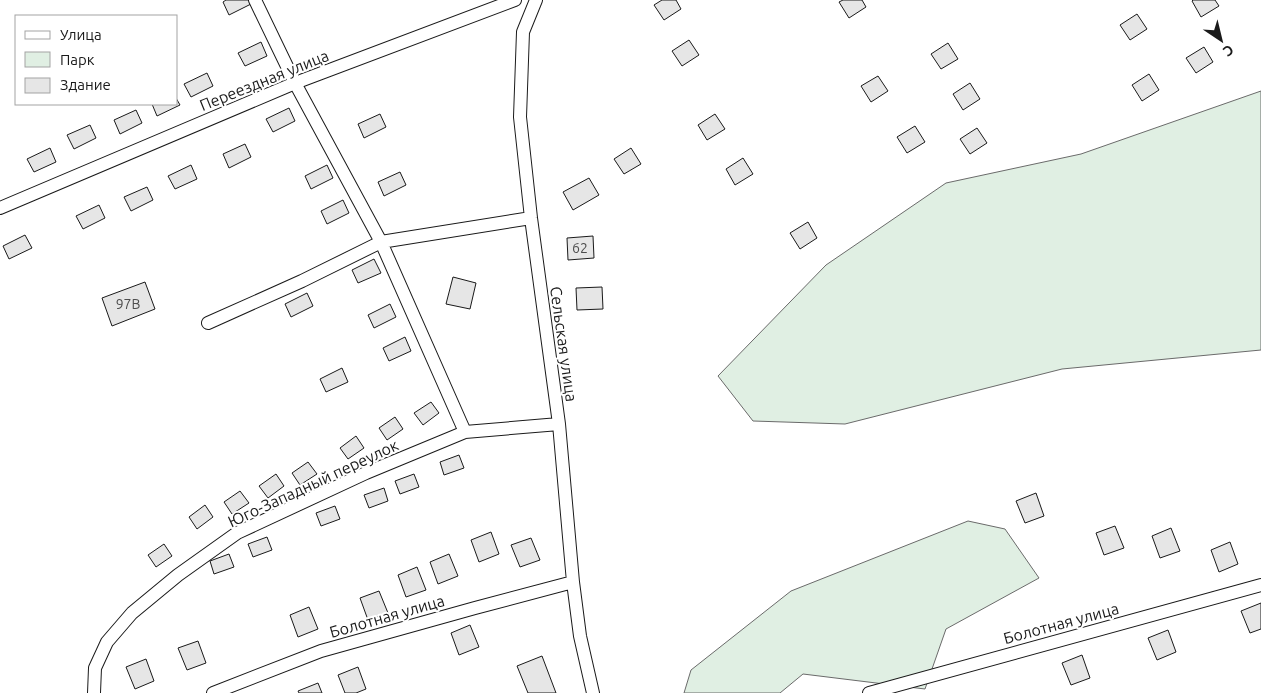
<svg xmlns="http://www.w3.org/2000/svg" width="1261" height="693" viewBox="0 0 1261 693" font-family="Ubuntu,sans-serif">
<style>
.green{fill:#e0efe3;stroke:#6a6a6a}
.building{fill:#e6e6e6;stroke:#1a1a1a}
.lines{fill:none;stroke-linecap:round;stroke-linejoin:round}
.minor-casing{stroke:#1a1a1a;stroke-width:14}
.minor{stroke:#fff;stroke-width:12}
.labels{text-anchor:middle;stroke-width:4;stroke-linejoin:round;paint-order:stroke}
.number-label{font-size:14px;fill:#4d4d4d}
.street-label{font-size:16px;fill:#1a1a1a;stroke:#fff}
</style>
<rect width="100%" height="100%" fill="#fff"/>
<path class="green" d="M 1261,91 L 1261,350 L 1062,369 L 845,424 L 753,421 L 718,376 L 826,265 L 946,183 L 1081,154 Z
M 968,521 L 1005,529 L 1039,578 L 946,629 L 925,689 L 803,674 L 780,693 L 684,693 L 691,670 L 791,591 Z"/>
<path class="building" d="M 226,0 L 249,0 L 251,4 L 229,15 L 223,2 Z
M 662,0 L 676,0 L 681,9 L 664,20 L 654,5 Z
M 843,0 L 862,0 L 866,7 L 849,18 L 839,2 Z
M 1193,0 L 1215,0 L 1219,6 L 1201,17 L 1192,1 Z
M 1137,14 L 1147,29 L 1130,40 L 1120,25 Z
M 689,40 L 699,55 L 682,66 L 672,51 Z
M 261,42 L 267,56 L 245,66 L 238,53 Z
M 948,43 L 958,59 L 941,69 L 931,54 Z
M 1204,47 L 1213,62 L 1196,73 L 1186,58 Z
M 207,73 L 213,86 L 191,97 L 184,84 Z
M 1149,74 L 1159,90 L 1142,101 L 1132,85 Z
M 878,76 L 888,91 L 871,102 L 861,86 Z
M 970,83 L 980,99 L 963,110 L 953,94 Z
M 176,98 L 180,105 L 157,116 L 152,104 L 176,104 Z
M 289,108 L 295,121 L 273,132 L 266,119 Z
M 136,110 L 142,123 L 120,134 L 114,120 Z
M 380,114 L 386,127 L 364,138 L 358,124 Z
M 715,114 L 725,129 L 707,140 L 698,125 Z
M 90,125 L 96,138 L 74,149 L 67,135 Z
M 915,126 L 925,142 L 907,153 L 897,137 Z
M 977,128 L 987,143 L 970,154 L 960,139 Z
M 245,144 L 251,157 L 229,168 L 223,154 Z
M 50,148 L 56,162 L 34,172 L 27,159 Z
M 631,148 L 641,164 L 624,174 L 614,159 Z
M 743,158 L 753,174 L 735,185 L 726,169 Z
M 191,165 L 197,179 L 175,189 L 168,176 Z
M 327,165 L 333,178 L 311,189 L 305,176 Z
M 400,172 L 406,185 L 384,196 L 378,182 Z
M 589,178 L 599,195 L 573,210 L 563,192 Z
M 147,187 L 153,200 L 131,211 L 124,197 Z
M 343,200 L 349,213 L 327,224 L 321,211 Z
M 99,205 L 105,218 L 83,229 L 76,216 Z
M 808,222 L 817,238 L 800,249 L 790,233 Z
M 25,235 L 32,248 L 9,259 L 3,246 Z
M 593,236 L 594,258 L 568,260 L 567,238 Z
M 374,259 L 381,273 L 358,283 L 352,270 Z
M 453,277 L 476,283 L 470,309 L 446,304 Z
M 145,282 L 155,309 L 112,326 L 102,298 Z
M 602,287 L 603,309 L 577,310 L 576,288 Z
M 307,293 L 313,306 L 291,317 L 285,304 Z
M 390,304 L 396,317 L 374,328 L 368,315 Z
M 405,337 L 411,351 L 389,361 L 383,348 Z
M 342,368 L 348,382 L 326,392 L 320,379 Z
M 431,402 L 439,413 L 423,425 L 414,413 Z
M 395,417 L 403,429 L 387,440 L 379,428 Z
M 356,436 L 364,448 L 348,459 L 340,448 Z
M 459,455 L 464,468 L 444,475 L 440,462 Z
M 308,462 L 317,474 L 300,485 L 292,473 Z
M 276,474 L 284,486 L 268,498 L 259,486 Z
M 414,474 L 419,487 L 400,494 L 395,481 Z
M 384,488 L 388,501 L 369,508 L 364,495 Z
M 240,491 L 249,503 L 232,514 L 224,502 Z
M 1036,493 L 1044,516 L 1025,523 L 1016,501 Z
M 205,505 L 213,517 L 197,529 L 189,517 Z
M 335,506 L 340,519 L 321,526 L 316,513 Z
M 1115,526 L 1124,548 L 1104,555 L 1096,533 Z
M 1171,528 L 1180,551 L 1160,558 L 1152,536 Z
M 491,532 L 499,554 L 479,562 L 471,540 Z
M 267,537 L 272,550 L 253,557 L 248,544 Z
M 531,538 L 540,560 L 520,567 L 511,545 Z
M 1230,542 L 1238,564 L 1219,572 L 1211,550 Z
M 164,544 L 172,556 L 156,567 L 148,555 Z
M 229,554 L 234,567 L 214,574 L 210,561 Z
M 449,554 L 458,576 L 438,584 L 430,562 Z
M 417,567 L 426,590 L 406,597 L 398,575 Z
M 379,591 L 388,613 L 368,620 L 360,598 Z
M 1261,603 L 1261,629 L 1250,633 L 1241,611 Z
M 309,607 L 318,629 L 298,637 L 290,615 Z
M 470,625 L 479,647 L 459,655 L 451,633 Z
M 1168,630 L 1176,652 L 1157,660 L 1148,638 Z
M 198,641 L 206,663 L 187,670 L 178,648 Z
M 1082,655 L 1090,678 L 1071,685 L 1062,663 Z
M 542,656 L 556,693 L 528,693 L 517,666 Z
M 146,659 L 154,681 L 135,689 L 126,667 Z
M 358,667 L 366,689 L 356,693 L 345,693 L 338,675 Z
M 318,683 L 322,693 L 299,693 L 298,691 Z"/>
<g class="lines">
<defs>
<path id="minor" d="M 255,0 L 295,83 L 381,242 L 465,432
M 536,0 L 523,32 L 520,117 L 531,218 L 559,424 L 573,582 L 580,636 L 593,693
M 0,208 L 295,83 L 515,0
M 208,323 L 302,281 L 381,242 L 531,218
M 94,693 L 95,668 L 107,642 L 132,613 L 178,575 L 237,533 L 366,473 L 465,432 L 559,424
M 213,693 L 321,651 L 475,608 L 573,582
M 869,693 L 1261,585"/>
</defs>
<use href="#minor" class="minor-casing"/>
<use href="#minor" class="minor"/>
</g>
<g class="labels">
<g class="number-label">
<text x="580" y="253">62</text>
<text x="128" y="309">97В</text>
</g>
<g class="street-label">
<text transform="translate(264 80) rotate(-22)" y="6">Переездная улица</text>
<text transform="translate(564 344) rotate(82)" y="6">Сельская улица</text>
<text transform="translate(313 483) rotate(-25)" y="6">Юго-Западный переулок</text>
<text transform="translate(387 616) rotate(-16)" y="6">Болотная улица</text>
<text transform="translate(1061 623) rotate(-15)" y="6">Болотная улица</text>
</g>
</g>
<rect x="15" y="15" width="162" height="90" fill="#ffffff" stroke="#a3a3a3"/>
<rect x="25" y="31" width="25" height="8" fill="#ffffff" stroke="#a3a3a3"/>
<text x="60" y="40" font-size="15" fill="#1a1a1a">Улица</text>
<rect x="25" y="52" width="25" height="15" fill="#e0efe3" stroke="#a3a3a3"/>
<text x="60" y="65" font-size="15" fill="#1a1a1a">Парк</text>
<rect x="25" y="78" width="25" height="15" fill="#e6e6e6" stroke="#a3a3a3"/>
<text x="60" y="90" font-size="15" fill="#1a1a1a">Здание</text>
<g transform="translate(1221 40) rotate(145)" stroke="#ffffff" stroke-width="4" paint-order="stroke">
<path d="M0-4L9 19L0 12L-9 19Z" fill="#1a1a1a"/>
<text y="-8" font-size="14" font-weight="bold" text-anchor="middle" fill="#1a1a1a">С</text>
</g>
</svg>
